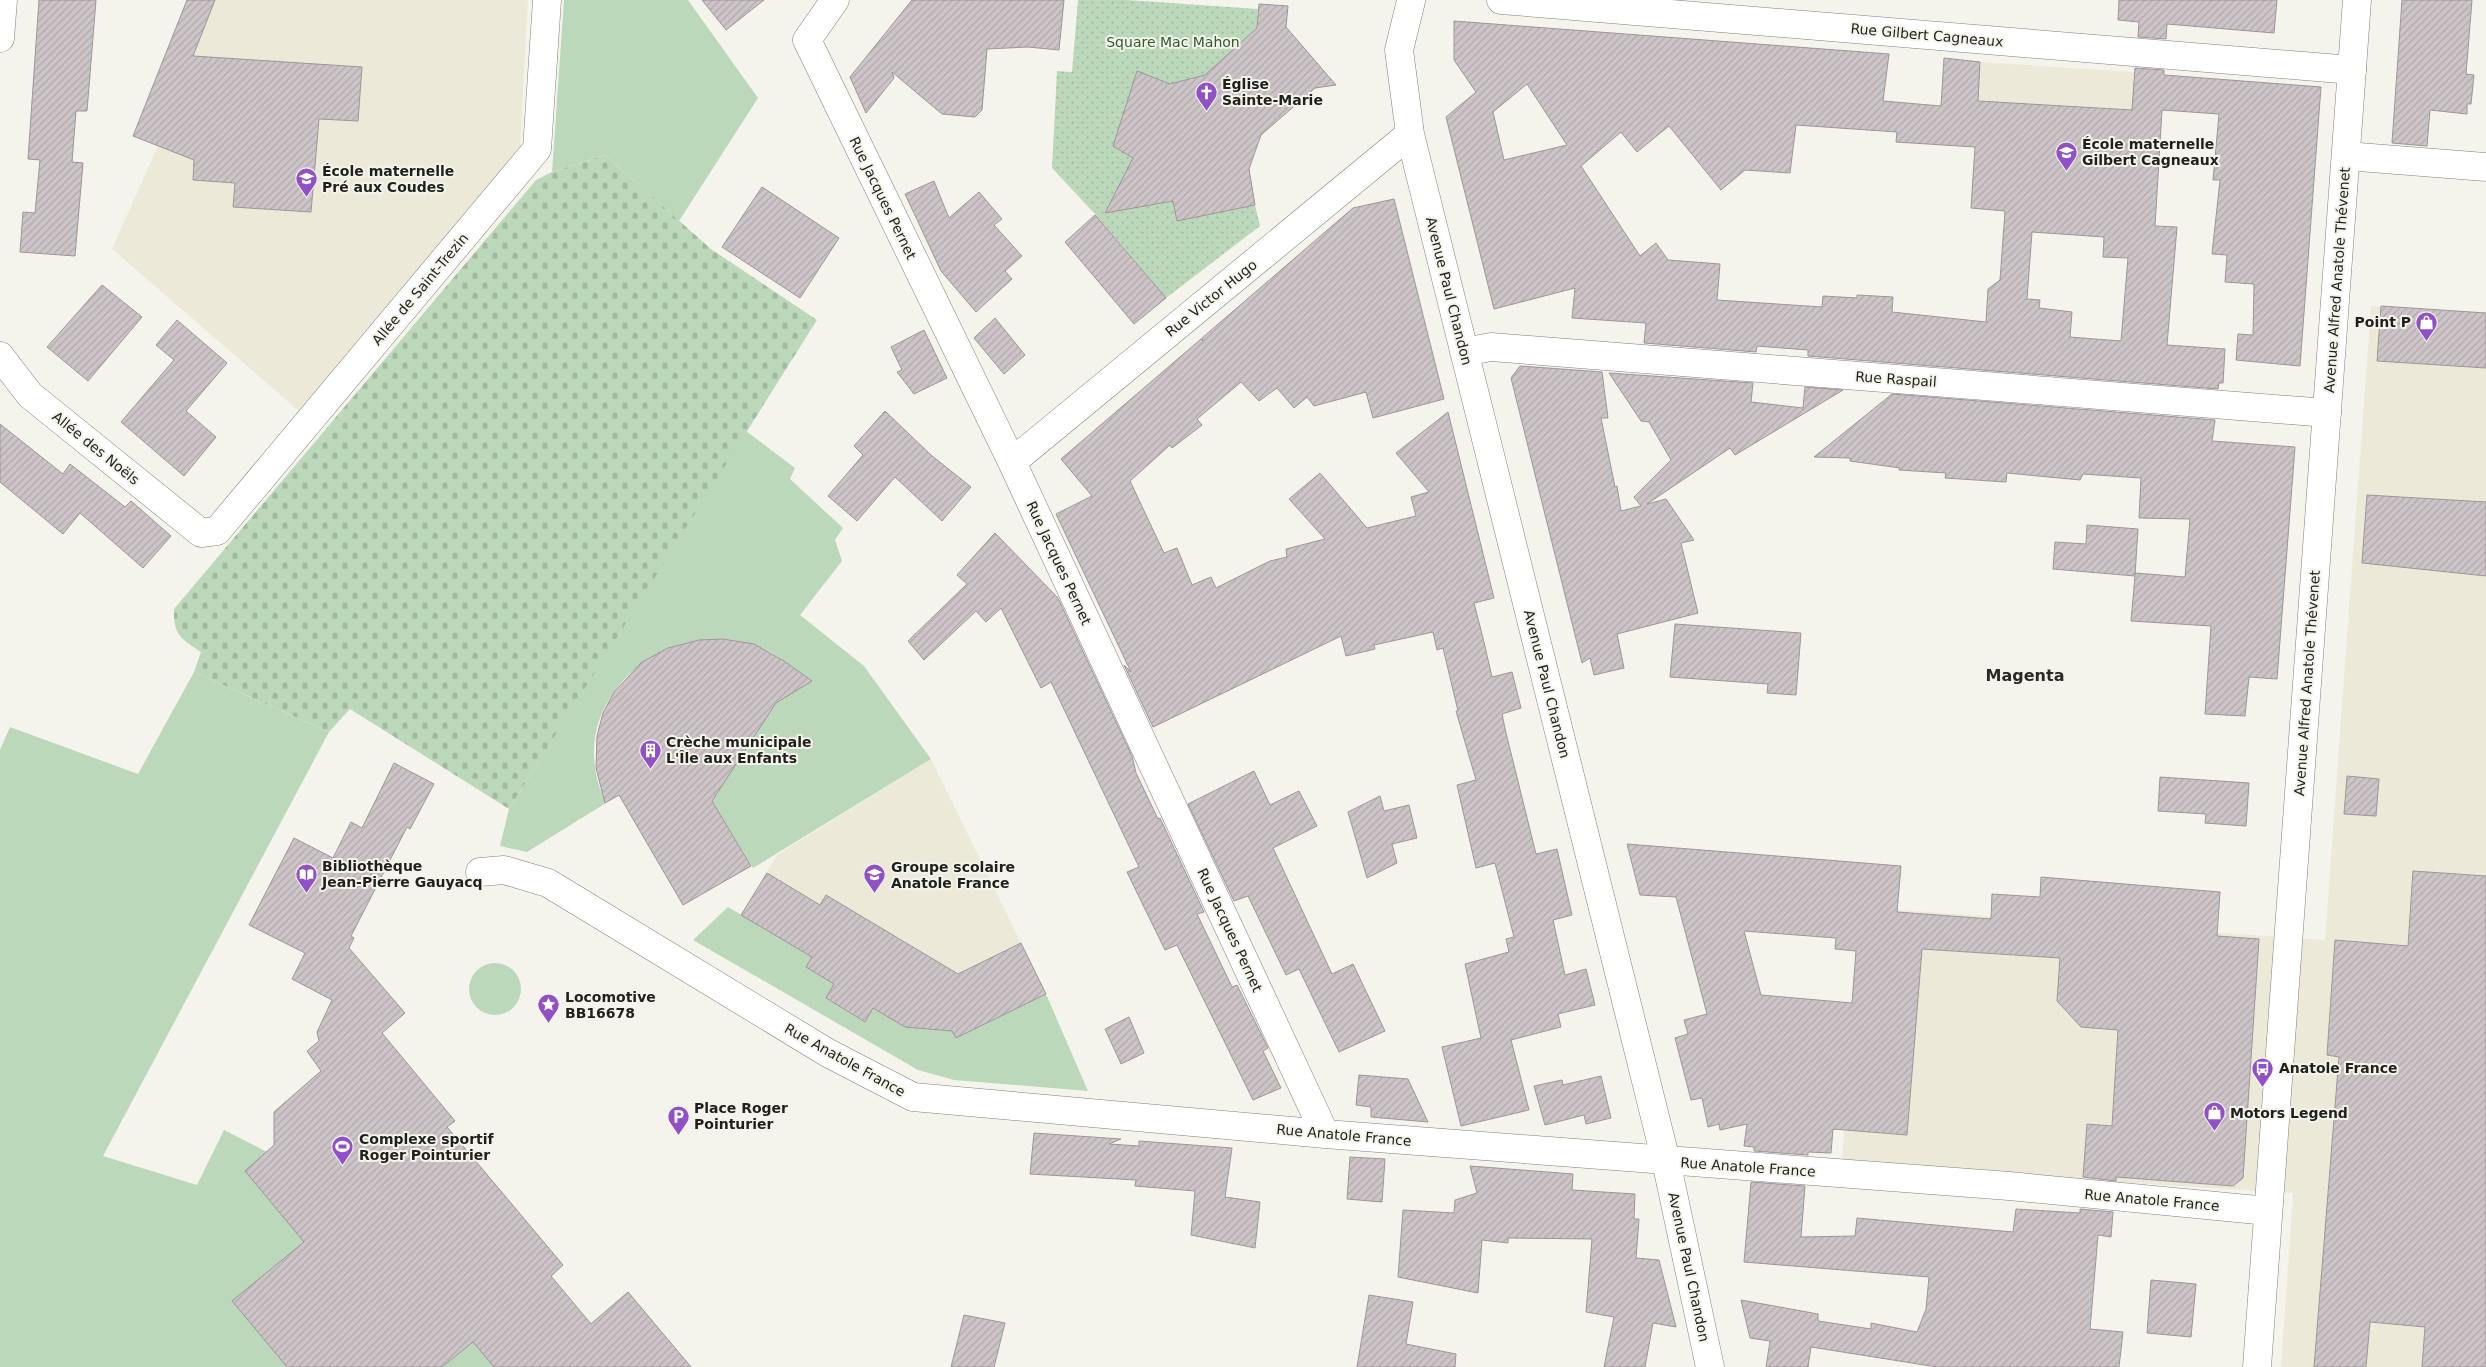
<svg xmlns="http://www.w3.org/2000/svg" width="2486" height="1367" viewBox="0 0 2486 1367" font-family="'DejaVu Sans',sans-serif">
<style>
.built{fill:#ece9d9}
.green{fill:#bcd8ba}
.cemetery{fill:url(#cemetery-stones)}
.park{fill:url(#park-dots)}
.building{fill:url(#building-hatch);stroke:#9d9598;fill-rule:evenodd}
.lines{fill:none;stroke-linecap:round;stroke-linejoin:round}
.minor-casing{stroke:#817f78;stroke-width:29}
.secondary-casing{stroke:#817f78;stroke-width:29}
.minor{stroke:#fff;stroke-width:28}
.secondary{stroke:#fff;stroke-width:28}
.labels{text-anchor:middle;stroke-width:4;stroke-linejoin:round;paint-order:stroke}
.street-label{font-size:14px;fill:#1f1f1c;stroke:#f5f4ec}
.park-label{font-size:14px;fill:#2c5c2b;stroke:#f5f4ec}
.poi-label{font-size:14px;font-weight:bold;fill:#1f1f1c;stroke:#f5f4ec;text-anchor:start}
.quarter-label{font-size:16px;font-weight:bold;fill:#2b2924;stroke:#f5f4ec}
</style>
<defs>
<pattern id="cemetery-stones" width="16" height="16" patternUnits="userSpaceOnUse" patternTransform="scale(1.25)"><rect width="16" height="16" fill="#bcd8ba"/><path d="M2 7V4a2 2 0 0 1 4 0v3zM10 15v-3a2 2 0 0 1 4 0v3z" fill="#a1b99f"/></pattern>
<pattern id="park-dots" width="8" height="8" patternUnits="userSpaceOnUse" patternTransform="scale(1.25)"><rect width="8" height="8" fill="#bcd8ba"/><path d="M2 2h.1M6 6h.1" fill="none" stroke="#a1b99f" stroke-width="1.8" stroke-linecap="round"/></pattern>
<pattern id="building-hatch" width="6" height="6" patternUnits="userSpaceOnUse" patternTransform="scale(1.25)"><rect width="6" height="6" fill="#cdc4c7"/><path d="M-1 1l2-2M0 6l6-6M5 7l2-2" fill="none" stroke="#b0a8aa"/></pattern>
</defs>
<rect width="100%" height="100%" fill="#f5f4ec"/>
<path class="built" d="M 215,0 L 528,0 L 520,148 L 299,411 L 112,249 L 158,146 Z
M 1980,62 L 2164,74 L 2155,220 L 1971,208 Z
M 2371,306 L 2486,316 L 2486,1367 L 2281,1367 L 2293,1193 L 1842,1165 L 1859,907 L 2325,940 Z
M 931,759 L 1046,994 L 956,1038 L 952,1031 L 905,1027 L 873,1009 L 865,1022 L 826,998 L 806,967 L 741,915 L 777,855 Z"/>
<path class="green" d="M 564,0 L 688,0 L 758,98 L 679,221 L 605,155 L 552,172 Z
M 746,431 L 795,468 L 790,479 L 843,528 L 835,540 L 842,561 L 800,615 L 864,666 L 931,759 L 753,868 L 712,801 L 776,703 L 791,666 C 698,589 551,689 606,803 L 527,852 L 500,846 L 509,809 Z
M 194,672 L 329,732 L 103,1156 L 197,1185 L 224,1130 L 267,1152 L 274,1145 L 274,1112 L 321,1071 L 307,1051 L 319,1041 L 370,973 L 405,1013 L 382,1033 L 447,1127 L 563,1265 L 551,1277 L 590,1324 L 628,1292 L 691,1367 L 0,1367 L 0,750 L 10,727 L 138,774 Z
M 728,907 L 812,957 L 806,967 L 834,984 L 827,999 L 864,1022 L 873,1008 L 905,1027 L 952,1031 L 956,1038 L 1046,994 L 1088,1091 L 954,1080 L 918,1070 L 693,940 Z
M469 989a26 26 0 1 1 52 0a26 26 0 1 1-52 0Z"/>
<path class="cemetery" d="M 605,155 L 711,249 L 817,320 L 509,809 L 350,709 L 329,732 L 194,672 L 201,652 C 181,639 173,635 174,609 L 536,180 L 552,172 Z"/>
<path class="park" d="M 1078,0 L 1127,0 L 1258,9 L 1257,28 L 1205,75 L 1170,84 L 1137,71 L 1113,146 L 1133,158 L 1124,176 L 1150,205 L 1173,201 L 1177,221 L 1255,205 L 1260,226 L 1166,298 L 1095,214 L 1052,168 L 1057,71 L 1072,72 Z"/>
<path class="building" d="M 39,0 L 96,0 L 87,111 L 76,111 L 72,162 L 83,163 L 75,256 L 20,252 L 23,212 L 35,213 L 40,160 L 28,159 Z
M 187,0 L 215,0 L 193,56 L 362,67 L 358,121 L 319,119 L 311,212 L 233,207 L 235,183 L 193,180 L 194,160 L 133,136 Z
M 702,0 L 764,0 L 726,30 Z
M 912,0 L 1064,0 L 1059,50 L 1028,47 L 987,49 L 982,110 L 975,117 L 942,114 L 892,72 L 894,78 L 866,113 L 850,77 Z
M 2119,0 L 2277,0 L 2274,33 L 2167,24 L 2166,39 L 2138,37 L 2139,22 L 2118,20 Z
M 2402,0 L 2472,0 L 2466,74 L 2474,75 L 2471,104 L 2467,104 L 2467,114 L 2430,110 L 2427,146 L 2392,143 Z
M 1259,4 L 1288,6 L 1286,27 L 1336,85 L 1315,88 L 1261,135 L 1249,169 L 1255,205 L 1177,221 L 1173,201 L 1105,213 L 1133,158 L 1113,146 L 1137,71 L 1170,84 L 1205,75 L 1257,28 Z
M 1454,21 L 1889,54 L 1883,101 L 1941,106 L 1944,58 L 1980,62 L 1978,101 L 2132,110 L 2135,68 L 2164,70 L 2164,75 L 2321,87 L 2300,366 L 2236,360 L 2238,334 L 2253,335 L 2254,284 L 2225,282 L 2227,255 L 2212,254 L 2220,180 L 2213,180 L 2219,114 L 2162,110 L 2155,226 L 2177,227 L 2167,345 L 2225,349 L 2223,383 L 2219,383 L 2218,389 L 1808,356 L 1808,350 L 1757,346 L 1756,352 L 1644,343 L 1646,323 L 1572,318 L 1575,288 L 1494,309 L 1446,117 L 1476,92 L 1454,60 ZM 1527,84 L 1567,145 L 1504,160 L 1493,112 ZM 1796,125 L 1897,132 L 1896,142 L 1975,147 L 1971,208 L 2005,211 L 2000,280 L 1988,289 L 1986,322 L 1892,312 L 1893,297 L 1857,295 L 1857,298 L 1823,296 L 1822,307 L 1717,300 L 1720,264 L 1668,260 L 1656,243 L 1640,256 L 1581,166 L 1621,132 L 1637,152 L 1669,126 L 1721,190 L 1745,170 L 1790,173 ZM 2032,232 L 2104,237 L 2103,257 L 2128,258 L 2121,341 L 2070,337 L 2072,312 L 2039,308 L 2040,300 L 2027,299 Z
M 934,181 L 949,218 L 979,192 L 1002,219 L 994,225 L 1022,256 L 1005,271 L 1012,279 L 976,312 L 941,271 L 905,194 Z
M 762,187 L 839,238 L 800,298 L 722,247 Z
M 1394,199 L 1444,399 L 1373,418 L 1366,392 L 1314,406 L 1307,397 L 1294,408 L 1277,388 L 1259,401 L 1241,382 L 1197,419 L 1202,425 L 1172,448 L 1170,445 L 1130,481 L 1164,553 L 1177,548 L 1192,585 L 1211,577 L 1216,588 L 1270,561 L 1287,557 L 1286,549 L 1325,539 L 1289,499 L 1320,473 L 1367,528 L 1416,516 L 1411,497 L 1429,492 L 1396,453 L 1448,412 L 1494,598 L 1474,603 L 1483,638 L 1492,677 L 1512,672 L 1521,708 L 1502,714 L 1506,733 L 1536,854 L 1557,849 L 1572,915 L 1553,920 L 1565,975 L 1586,969 L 1595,1005 L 1558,1014 L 1561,1027 L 1511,1040 L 1529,1110 L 1461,1126 L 1442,1047 L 1481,1038 L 1465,964 L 1509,952 L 1506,939 L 1514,937 L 1495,863 L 1476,868 L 1457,785 L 1476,780 L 1456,711 L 1458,711 L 1443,648 L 1437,650 L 1433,632 L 1374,645 L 1375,649 L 1346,656 L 1341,636 L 1153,727 L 1124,665 L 1131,672 L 1056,514 L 1092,496 L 1061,459 L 1201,339 L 1203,341 L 1202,338 L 1353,208 Z
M 1095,215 L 1166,298 L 1134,324 L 1065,242 Z
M 102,285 L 142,317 L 88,381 L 47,347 Z
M 2381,306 L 2486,313 L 2486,368 L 2377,361 Z
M 995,318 L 1025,355 L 1004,374 L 974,338 Z
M 177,320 L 227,363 L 186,411 L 216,437 L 184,476 L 121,422 L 174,360 L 156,345 Z
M 924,330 L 947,378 L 914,394 L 897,372 L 902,370 L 891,347 Z
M 1520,366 L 1602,372 L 1608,418 L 1601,418 L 1615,487 L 1617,486 L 1621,511 L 1641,506 L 1634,497 L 1671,460 L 1649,422 L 1641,421 L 1609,373 L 1753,383 L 1751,402 L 1803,408 L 1805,387 L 1843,390 L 1735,455 L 1730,448 L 1647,504 L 1666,499 L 1694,540 L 1681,543 L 1698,613 L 1617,634 L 1624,668 L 1594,675 L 1590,658 L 1582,663 L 1511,378 Z
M 1892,394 L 2215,420 L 2212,441 L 2295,447 L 2277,679 L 2249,677 L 2245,716 L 2205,714 L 2211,626 L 2131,621 L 2135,576 L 2053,569 L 2055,542 L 2086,544 L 2087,525 L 2138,529 L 2135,575 L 2135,573 L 2185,577 L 2190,519 L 2139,518 L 2141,478 L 2083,474 L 2080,480 L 2007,473 L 2006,482 L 1945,478 L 1946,473 L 1899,470 L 1900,468 L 1850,461 L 1850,458 L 1814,457 Z
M 885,411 L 931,455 L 971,487 L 942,521 L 895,477 L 857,521 L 828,496 L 863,455 L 854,446 Z
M 0,424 L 63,474 L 70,464 L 125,507 L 131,501 L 171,536 L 143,568 L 80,513 L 63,534 L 0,482 Z
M 2367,495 L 2486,502 L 2486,576 L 2362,563 Z
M 995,533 L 1058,598 L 1132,756 L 1136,773 L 1158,819 L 1160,818 L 1204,912 L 1197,914 L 1232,987 L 1237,985 L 1268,1048 L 1263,1051 L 1281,1088 L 1253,1100 L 1177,945 L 1165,950 L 1142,903 L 1127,872 L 1139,867 L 1051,682 L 1041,688 L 1001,608 L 986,622 L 976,611 L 924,660 L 908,641 L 967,584 L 957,575 Z
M 1675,624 L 1801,633 L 1796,695 L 1767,693 L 1768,684 L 1670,677 Z
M 723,639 L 754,644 L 784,661 L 812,681 L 776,703 L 712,801 L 751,866 L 683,905 L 619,795 L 605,803 L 596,768 L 597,736 L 603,713 L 614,692 L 642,662 L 668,648 L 699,640 Z
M 394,763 L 434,784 L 410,829 L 407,827 L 351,936 L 354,938 L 349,948 L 405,1013 L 382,1033 L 455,1121 L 447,1127 L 563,1265 L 551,1276 L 591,1324 L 628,1292 L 691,1367 L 494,1367 L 473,1342 L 442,1367 L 287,1367 L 232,1301 L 304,1242 L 245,1171 L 274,1145 L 274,1112 L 321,1071 L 307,1051 L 319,1041 L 317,1032 L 332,1000 L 292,979 L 305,953 L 249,925 L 294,838 L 333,858 L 351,822 L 362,828 Z
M 1254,771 L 1270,805 L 1299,791 L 1317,826 L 1273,848 L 1332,974 L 1353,964 L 1385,1031 L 1339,1052 L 1299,969 L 1286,975 L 1248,896 L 1234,901 L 1188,804 Z
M 2347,776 L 2379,779 L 2376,816 L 2344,814 Z
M 2160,777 L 2249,783 L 2246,826 L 2205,823 L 2206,814 L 2158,811 Z
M 1380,796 L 1384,811 L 1409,805 L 1417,838 L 1392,844 L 1397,863 L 1367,878 L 1348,812 Z
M 1627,844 L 1901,866 L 1897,912 L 1991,919 L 1992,894 L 2040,897 L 2041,877 L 2220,892 L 2217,936 L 2259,939 L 2243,1178 L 2233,1186 L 2116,1177 L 2116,1181 L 2083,1177 L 2087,1124 L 2112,1126 L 2118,1030 L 2081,1027 L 2057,1001 L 2060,958 L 1922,949 L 1907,1135 L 1833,1129 L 1831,1153 L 1808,1152 L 1808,1155 L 1754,1151 L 1754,1147 L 1744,1146 L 1747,1124 L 1720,1130 L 1719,1124 L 1708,1127 L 1702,1098 L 1691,1100 L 1675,1038 L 1688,1034 L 1684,1020 L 1707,1014 L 1676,897 L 1640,895 ZM 1744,931 L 1836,938 L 1835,949 L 1856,951 L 1852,1003 L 1761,995 Z
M 2413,871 L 2486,876 L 2486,1367 L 2422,1367 L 2425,1327 L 2370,1322 L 2366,1367 L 2314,1367 L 2339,1057 L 2327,1055 L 2335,940 L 2408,946 Z
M 767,873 L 820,905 L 826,895 L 958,974 L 1021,943 L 1046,994 L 956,1038 L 952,1031 L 905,1027 L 873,1008 L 865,1022 L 826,998 L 834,984 L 806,967 L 812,957 L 741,915 Z
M 1129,1017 L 1144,1053 L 1121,1064 L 1105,1029 Z
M 1359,1075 L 1408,1079 L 1428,1122 L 1371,1117 L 1371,1107 L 1356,1105 Z
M 1601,1076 L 1611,1118 L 1586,1124 L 1584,1115 L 1545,1125 L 1534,1086 L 1562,1080 L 1563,1085 Z
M 1034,1133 L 1121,1139 L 1109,1144 L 1139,1146 L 1139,1141 L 1232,1148 L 1225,1197 L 1260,1202 L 1255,1248 L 1191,1235 L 1195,1191 L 1135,1186 L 1136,1180 L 1030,1174 Z
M 1350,1157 L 1385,1159 L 1382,1202 L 1347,1199 Z
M 1470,1166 L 1573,1174 L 1572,1190 L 1635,1194 L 1634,1219 L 1639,1219 L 1636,1258 L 1659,1260 L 1676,1327 L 1653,1323 L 1645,1367 L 1604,1367 L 1614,1317 L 1586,1312 L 1592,1239 L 1508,1238 L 1508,1243 L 1482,1240 L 1478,1293 L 1398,1277 L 1403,1210 L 1454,1213 L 1455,1200 L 1477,1193 Z
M 1751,1182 L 1805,1186 L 1801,1237 L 1855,1236 L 1857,1218 L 2013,1232 L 2016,1209 L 2080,1213 L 2080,1209 L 2113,1212 L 2111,1237 L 2098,1235 L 2090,1329 L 2123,1332 L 2119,1367 L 1937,1367 L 1811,1347 L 1808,1367 L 1766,1367 L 1770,1341 L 1750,1338 L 1741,1300 L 1818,1314 L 1818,1321 L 1871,1329 L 1871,1323 L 1917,1332 L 1926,1309 L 1929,1277 L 1744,1262 Z
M 2151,1280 L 2196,1284 L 2191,1337 L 2147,1333 Z
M 1369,1295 L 1413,1302 L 1406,1344 L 1456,1354 L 1455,1367 L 1357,1367 Z
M 964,1315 L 1005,1323 L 994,1367 L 951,1367 Z"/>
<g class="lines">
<defs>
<path id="minor" d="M 835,0 L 807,40 L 1012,462 L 1325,1134
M 1501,0 L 2352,70
M 1411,1 L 1399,50 L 1410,134 L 1666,1161 L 1710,1367
M 0,38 L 3,0
M 2346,156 L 2486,167
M 1464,352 L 1491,347 L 2327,413
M 0,356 L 30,395 L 201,533 L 217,531 L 537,149 L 547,0
M 1012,462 L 1410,134
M 480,872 L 504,870 L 548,883 L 828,1053 L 913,1097 L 1325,1134 L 2009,1186 L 2268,1211"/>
<path id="secondary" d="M 2257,1367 L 2357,0"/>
</defs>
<use href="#minor" class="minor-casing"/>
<use href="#secondary" class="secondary-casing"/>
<use href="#minor" class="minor"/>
<use href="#secondary" class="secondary"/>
</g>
<defs>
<symbol id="church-pin" viewBox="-11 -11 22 30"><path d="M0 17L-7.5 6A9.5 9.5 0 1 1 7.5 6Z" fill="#9151c6" stroke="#f5f4ec"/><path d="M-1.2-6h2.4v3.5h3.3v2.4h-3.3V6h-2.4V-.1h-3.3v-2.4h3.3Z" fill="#fff"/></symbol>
<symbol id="school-pin" viewBox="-11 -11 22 30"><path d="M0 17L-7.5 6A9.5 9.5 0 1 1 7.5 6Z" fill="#9151c6" stroke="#f5f4ec"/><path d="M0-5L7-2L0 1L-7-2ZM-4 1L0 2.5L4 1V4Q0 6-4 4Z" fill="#fff"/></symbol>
<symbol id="shop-pin" viewBox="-11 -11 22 30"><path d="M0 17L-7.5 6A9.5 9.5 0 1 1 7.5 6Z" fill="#9151c6" stroke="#f5f4ec"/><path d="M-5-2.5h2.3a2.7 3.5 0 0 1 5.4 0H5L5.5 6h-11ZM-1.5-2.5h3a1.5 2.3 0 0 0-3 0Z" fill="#fff"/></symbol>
<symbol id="building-pin" viewBox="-11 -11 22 30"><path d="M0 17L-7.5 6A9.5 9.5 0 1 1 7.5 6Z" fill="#9151c6" stroke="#f5f4ec"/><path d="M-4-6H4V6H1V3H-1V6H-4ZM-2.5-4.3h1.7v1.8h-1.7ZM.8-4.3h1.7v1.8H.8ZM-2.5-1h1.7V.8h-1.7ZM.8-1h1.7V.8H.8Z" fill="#fff"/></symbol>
<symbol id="library-pin" viewBox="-11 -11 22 30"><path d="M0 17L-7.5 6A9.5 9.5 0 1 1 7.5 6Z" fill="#9151c6" stroke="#f5f4ec"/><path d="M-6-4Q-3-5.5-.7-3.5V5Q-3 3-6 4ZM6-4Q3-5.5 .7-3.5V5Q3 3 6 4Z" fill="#fff"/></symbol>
<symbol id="sight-pin" viewBox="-11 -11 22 30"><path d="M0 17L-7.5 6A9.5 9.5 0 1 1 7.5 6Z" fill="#9151c6" stroke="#f5f4ec"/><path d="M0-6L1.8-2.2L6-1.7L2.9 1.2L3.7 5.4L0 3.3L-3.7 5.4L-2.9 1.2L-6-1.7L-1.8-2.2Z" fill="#fff"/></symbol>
<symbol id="bus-pin" viewBox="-11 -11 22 30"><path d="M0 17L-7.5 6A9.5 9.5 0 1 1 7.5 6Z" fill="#9151c6" stroke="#f5f4ec"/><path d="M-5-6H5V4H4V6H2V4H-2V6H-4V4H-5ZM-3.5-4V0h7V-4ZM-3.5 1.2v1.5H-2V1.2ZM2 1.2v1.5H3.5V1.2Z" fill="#fff"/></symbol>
<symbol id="parking-pin" viewBox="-11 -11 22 30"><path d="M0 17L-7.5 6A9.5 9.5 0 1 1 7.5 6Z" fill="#9151c6" stroke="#f5f4ec"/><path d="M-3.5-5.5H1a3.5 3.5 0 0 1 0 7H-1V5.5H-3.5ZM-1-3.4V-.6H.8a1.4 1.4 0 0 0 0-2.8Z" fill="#fff"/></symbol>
<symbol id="stadium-pin" viewBox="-11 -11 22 30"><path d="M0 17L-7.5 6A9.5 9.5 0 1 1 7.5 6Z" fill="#9151c6" stroke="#f5f4ec"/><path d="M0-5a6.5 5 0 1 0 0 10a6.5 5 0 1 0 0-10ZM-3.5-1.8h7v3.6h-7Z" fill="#fff"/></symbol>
</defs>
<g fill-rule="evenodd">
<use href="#church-pin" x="1194" y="80" width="25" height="34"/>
<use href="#school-pin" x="2054" y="140" width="25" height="34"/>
<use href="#school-pin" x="294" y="166" width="25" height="34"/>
<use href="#shop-pin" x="2414" y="310" width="25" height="34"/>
<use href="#building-pin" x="638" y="738" width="25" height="34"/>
<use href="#library-pin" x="294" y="862" width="25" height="34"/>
<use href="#school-pin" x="862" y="862" width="25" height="34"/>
<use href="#sight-pin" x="536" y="992" width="25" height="34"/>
<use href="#bus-pin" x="2250" y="1056" width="25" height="34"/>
<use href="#shop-pin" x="2202" y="1100" width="25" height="34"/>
<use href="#parking-pin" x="666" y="1104" width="25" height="34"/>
<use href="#stadium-pin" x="330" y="1134" width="25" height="34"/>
</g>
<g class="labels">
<g class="street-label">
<text transform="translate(1927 35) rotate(5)" y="5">Rue Gilbert Cagneaux</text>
<text transform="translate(883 198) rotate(64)" y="5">Rue Jacques Pernet</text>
<text transform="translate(2337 280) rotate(-86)" y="5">Avenue Alfred Anatole Thévenet</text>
<text transform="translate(420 289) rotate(-50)" y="5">Allée de Saint-Trezin</text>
<text transform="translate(1449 291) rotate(76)" y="5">Avenue Paul Chandon</text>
<text transform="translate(1211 298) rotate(-39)" y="5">Rue Victor Hugo</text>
<text transform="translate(1896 379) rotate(4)" y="5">Rue Raspail</text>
<text transform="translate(96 448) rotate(39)" y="5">Allée des Noëls</text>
<text transform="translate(1059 563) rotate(65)" y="5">Rue Jacques Pernet</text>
<text transform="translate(2307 683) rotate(-86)" y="5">Avenue Alfred Anatole Thévenet</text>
<text transform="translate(1547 684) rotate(76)" y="5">Avenue Paul Chandon</text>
<text transform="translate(1230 930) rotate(65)" y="5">Rue Jacques Pernet</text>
<text transform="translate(845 1060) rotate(29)" y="5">Rue Anatole France</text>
<text transform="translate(1344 1135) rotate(5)" y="5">Rue Anatole France</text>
<text transform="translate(1748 1167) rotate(4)" y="5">Rue Anatole France</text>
<text transform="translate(2152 1200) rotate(5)" y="5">Rue Anatole France</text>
<text transform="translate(1689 1267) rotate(78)" y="5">Avenue Paul Chandon</text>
</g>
<g class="park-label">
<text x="1173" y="47">Square Mac Mahon</text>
</g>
<g class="poi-label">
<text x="1222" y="89">Église<tspan x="1222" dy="16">Sainte-Marie</tspan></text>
<text x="2082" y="149">École maternelle<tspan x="2082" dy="16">Gilbert Cagneaux</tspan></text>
<text x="322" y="176">École maternelle<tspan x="322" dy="16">Pré aux Coudes</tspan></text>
<text x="2411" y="327" text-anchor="end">Point P</text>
<text x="666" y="747">Crèche municipale<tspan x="666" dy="16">L'Île aux Enfants</tspan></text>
<text x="322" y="871">Bibliothèque<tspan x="322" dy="16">Jean-Pierre Gauyacq</tspan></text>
<text x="891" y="872">Groupe scolaire<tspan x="891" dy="16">Anatole France</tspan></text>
<text x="565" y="1002">Locomotive<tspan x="565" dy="16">BB16678</tspan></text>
<text x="2279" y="1073">Anatole France</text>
<text x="694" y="1113">Place Roger<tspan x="694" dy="16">Pointurier</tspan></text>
<text x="2230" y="1118">Motors Legend</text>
<text x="359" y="1144">Complexe sportif<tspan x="359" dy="16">Roger Pointurier</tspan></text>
</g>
<g class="quarter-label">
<text x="2025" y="681">Magenta</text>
</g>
</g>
</svg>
